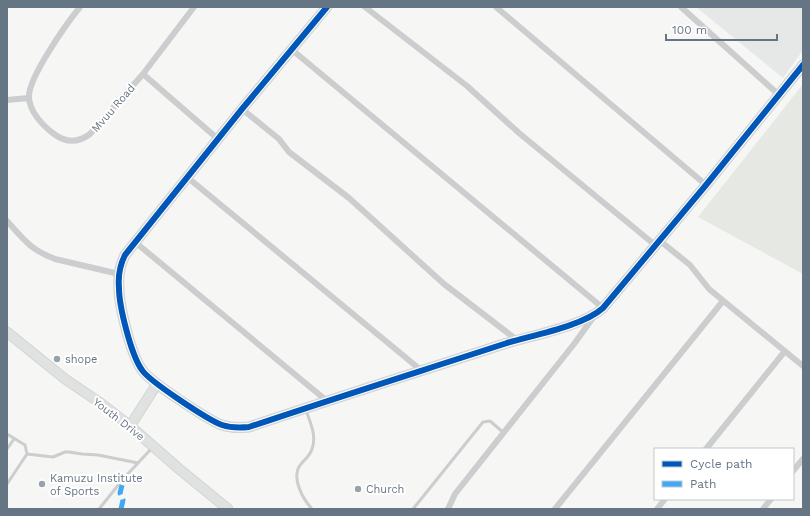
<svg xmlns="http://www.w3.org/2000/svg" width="810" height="516" viewBox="0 0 810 516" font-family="'Work Sans',sans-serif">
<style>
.built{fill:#e6e8e7}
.green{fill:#e6e9e3}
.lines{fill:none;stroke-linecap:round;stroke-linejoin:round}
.secondary-casing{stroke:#d2d4d4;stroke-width:11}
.lane{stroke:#cccdce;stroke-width:3}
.street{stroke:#cccdce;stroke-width:6}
.secondary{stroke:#e0e1e1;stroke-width:9}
.quiet{stroke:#3fa9f5;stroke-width:5;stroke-dasharray:10 5;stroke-linecap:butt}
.cycleway-casing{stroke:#fff;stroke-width:8}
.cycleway{stroke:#0057b8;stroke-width:6}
.poi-dot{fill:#98a2ac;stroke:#fff;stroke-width:1.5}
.labels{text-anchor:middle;stroke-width:4;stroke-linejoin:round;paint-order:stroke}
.street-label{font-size:11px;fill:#667584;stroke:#fff}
.poi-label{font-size:11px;fill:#667584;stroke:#fff;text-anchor:start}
</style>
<rect width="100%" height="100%" fill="#f6f6f5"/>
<path class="built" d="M 696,7 L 803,7 L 803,50 L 783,78 Z"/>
<path class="green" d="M 803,84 L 803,274 L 698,217 Z"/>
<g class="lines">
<defs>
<path id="secondary" d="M 327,7 L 242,109 L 125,255 C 120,265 118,277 119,288 C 119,306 131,355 142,370 C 149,381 208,420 222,425 C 231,428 239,428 249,427 C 335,398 421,371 507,343 C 534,335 583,326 603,308 L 706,185 L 803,65
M 7,332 L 65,379 L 102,404 L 130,426 L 178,468 L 228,509
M 130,426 L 157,384"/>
</defs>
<use href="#secondary" class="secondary-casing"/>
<path class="lane" d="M 306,410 C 310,422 317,436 312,449 C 310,456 305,459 301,464 C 290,477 303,499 312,509
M 7,434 L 25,445 L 27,454 L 7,484
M 7,449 L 14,439
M 27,454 L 53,457 L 65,452 L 69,452 L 82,454 L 98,455 L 138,463
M 99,509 L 124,478 L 152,448
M 413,509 L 483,422 L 490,421 L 504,433"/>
<path class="street" d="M 80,7 C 67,23 28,78 29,97 C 29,111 43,126 54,134 C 66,143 78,143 90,134 L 143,74 L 194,7
M 365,7 L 467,86 L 519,133 L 655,245
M 496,7 L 706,185
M 681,7 L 779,95
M 291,49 L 603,308
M 143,74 L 218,139
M 7,100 L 29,98
M 242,109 L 279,139 L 289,152 L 349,198 L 444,284 L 517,340
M 187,177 L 422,371
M 7,221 C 24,240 31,250 55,259 L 119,274
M 659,240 L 690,265 L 709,289 L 803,366
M 135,242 L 327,401
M 706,449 L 785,351
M 793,471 L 803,459
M 448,509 L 455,494 L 574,344 L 595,315
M 555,509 L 723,301
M 657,509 L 665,499
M 763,509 L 771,499"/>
<use href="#secondary" class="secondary"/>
<path class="quiet" d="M 121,509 L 123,500 L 120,493 L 124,478"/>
<defs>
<path id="cycleway" d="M 327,7 L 242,109 L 125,255 C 120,265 118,277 119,288 C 119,306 131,355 142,370 C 149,381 208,420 222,425 C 231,428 239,428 249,427 C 335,398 421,371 507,343 C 534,335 583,326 603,308 L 706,185 L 803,65"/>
</defs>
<use href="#cycleway" class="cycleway-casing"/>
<use href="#cycleway" class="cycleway"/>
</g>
<g class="poi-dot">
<circle cx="57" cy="359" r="4"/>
<circle cx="42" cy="484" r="4"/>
<circle cx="358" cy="489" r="4"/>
</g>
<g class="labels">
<g class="street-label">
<text transform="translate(113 108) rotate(-49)" y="4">Mvuu Road</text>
<text transform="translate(119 419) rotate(38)" y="4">Youth Drive</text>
</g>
<g class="poi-label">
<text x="65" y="363">shope</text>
<text x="50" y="482">Kamuzu Institute<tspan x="50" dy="13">of Sports</tspan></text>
<text x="366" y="493">Church</text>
</g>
</g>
<rect width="810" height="516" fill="none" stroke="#667584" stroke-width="16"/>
<rect x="654" y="448" width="140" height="52" fill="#ffffff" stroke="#c2c8ce"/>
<rect x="662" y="461" width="20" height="6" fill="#0057b8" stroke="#c2c8ce"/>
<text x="690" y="468" font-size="12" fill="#667584">Cycle path</text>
<rect x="662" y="481" width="20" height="6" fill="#3fa9f5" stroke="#c2c8ce"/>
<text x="690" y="488" font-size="12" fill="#667584">Path</text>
<path d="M666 34v6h111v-6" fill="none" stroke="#667584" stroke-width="2"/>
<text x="672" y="34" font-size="12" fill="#667584" stroke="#ffffff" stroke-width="3" paint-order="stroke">100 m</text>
</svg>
